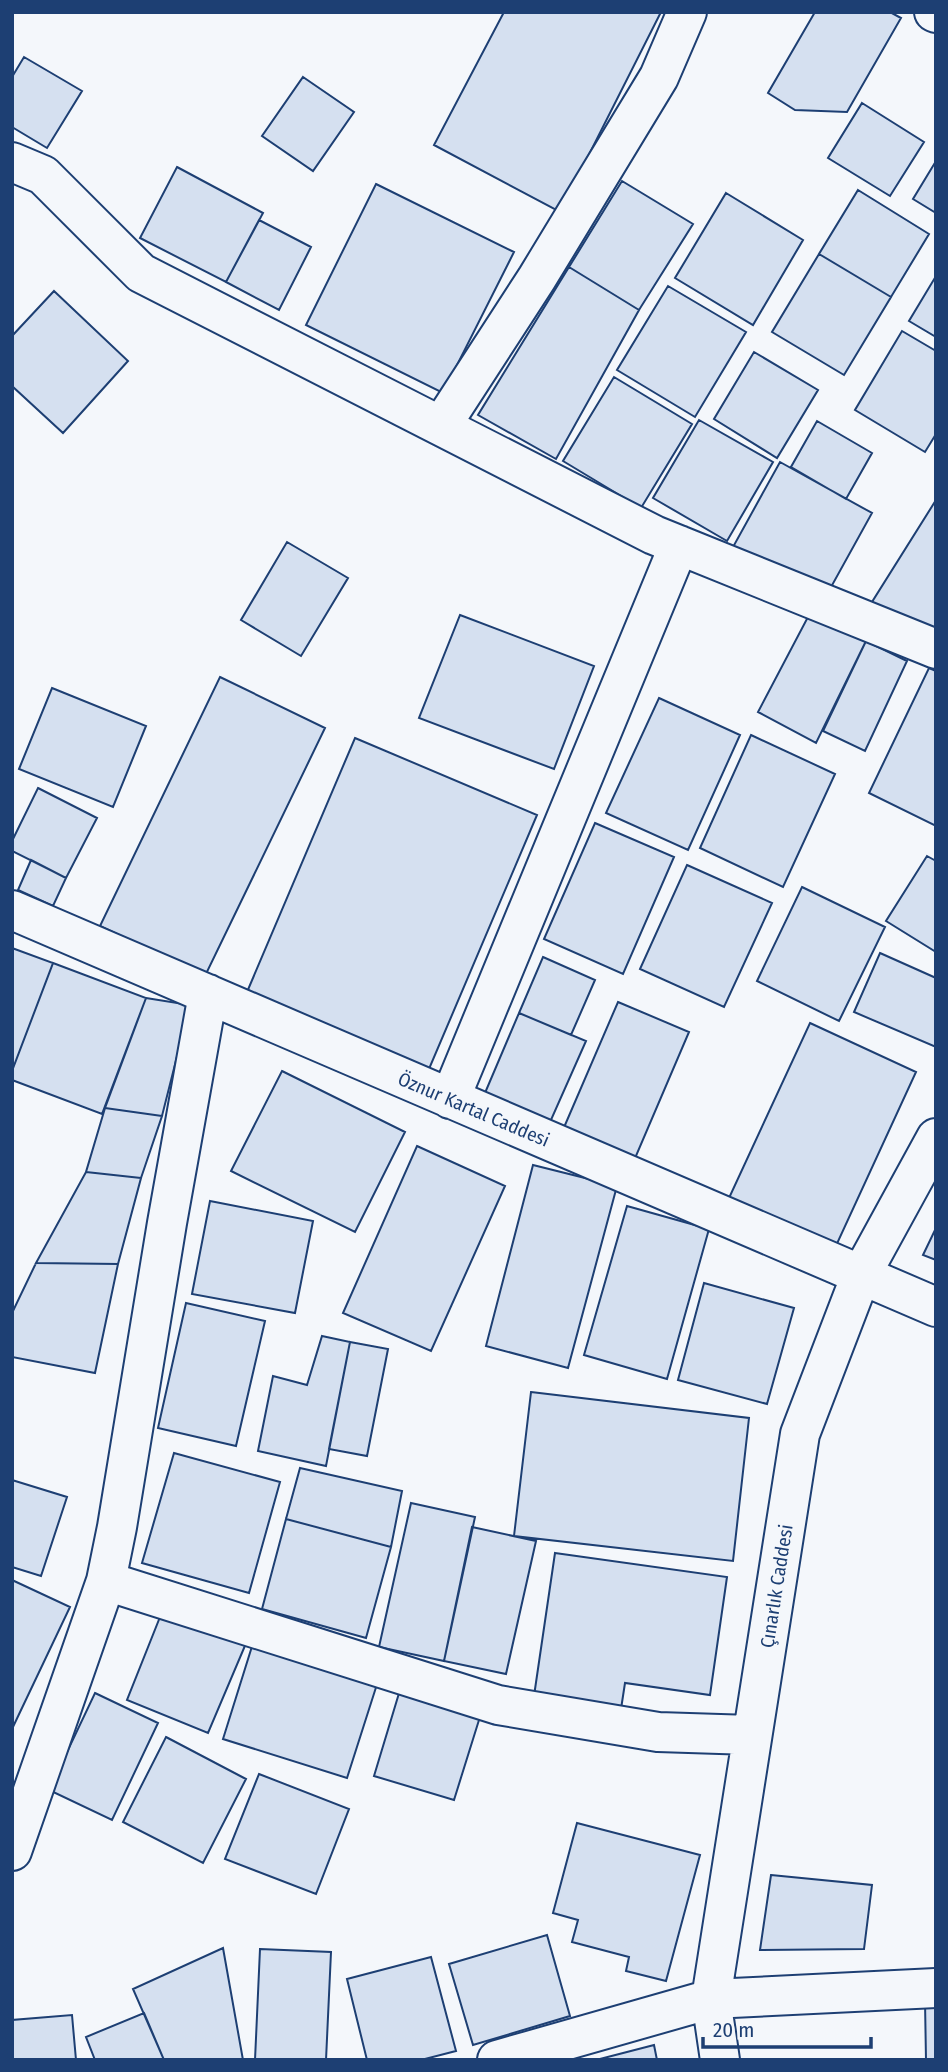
<svg xmlns="http://www.w3.org/2000/svg" width="948" height="2072" viewBox="0 0 948 2072" font-family="'Fira Sans Condensed',sans-serif">
<style>
.building{fill:#d5e0f0;stroke:#1d3f73;stroke-width:2}
.lines{fill:none;stroke-linecap:round;stroke-linejoin:round}
.minor-casing{stroke:#1d3f73;stroke-width:42}
.minor{stroke:#f4f7fb;stroke-width:38}
.labels{text-anchor:middle;stroke-width:5;stroke-linejoin:round;paint-order:stroke}
.street-label{font-size:19px;fill:#1d3f73;stroke:#f4f7fb}
</style>
<rect width="100%" height="100%" fill="#f4f7fb"/>
<path class="building" d="M 504,12 L 661,12 L 560,212 L 434,145 Z
M 815,12 L 890,12 L 901,18 L 847,112 L 795,110 L 768,93 Z
M 24,57 L 82,91 L 47,148 L 12,127 L 12,77 Z
M 303,77 L 354,112 L 313,171 L 262,136 Z
M 862,103 L 924,142 L 890,196 L 828,158 Z
M 936,161 L 936,213 L 913,199 Z
M 177,167 L 263,213 L 226,282 L 140,238 Z
M 622,181 L 693,224 L 639,310 L 569,267 Z
M 376,184 L 514,252 L 443,393 L 306,325 Z
M 858,190 L 929,234 L 891,297 L 819,254 Z
M 726,193 L 803,240 L 753,325 L 675,278 Z
M 259,220 L 311,247 L 279,310 L 226,282 Z
M 819,254 L 891,297 L 844,375 L 772,332 Z
M 569,267 L 639,310 L 556,459 L 478,415 Z
M 936,276 L 936,337 L 909,321 Z
M 668,286 L 746,332 L 695,417 L 617,370 Z
M 54,291 L 128,361 L 63,433 L 12,386 L 12,336 Z
M 902,331 L 936,351 L 936,434 L 925,452 L 855,410 Z
M 754,352 L 818,390 L 777,458 L 714,419 Z
M 614,377 L 692,424 L 641,508 L 563,461 Z
M 699,420 L 773,462 L 727,541 L 653,498 Z
M 817,421 L 872,453 L 846,499 L 791,467 Z
M 780,462 L 872,513 L 825,598 L 733,547 Z
M 936,500 L 936,640 L 872,602 Z
M 287,542 L 348,578 L 301,656 L 241,620 Z
M 460,615 L 594,666 L 554,769 L 419,718 Z
M 809,615 L 866,641 L 816,743 L 758,712 Z
M 866,641 L 907,661 L 865,751 L 823,731 Z
M 929,668 L 936,671 L 936,826 L 869,793 Z
M 220,677 L 325,728 L 205,976 L 100,926 Z
M 52,688 L 146,726 L 113,807 L 19,769 Z
M 659,698 L 740,735 L 688,850 L 606,813 Z
M 751,735 L 835,774 L 783,887 L 700,848 Z
M 355,738 L 537,815 L 429,1069 L 247,992 Z
M 38,788 L 97,818 L 66,878 L 12,851 L 12,841 Z
M 595,823 L 674,857 L 623,974 L 544,939 Z
M 927,856 L 936,861 L 936,952 L 886,921 Z
M 31,860 L 66,878 L 53,906 L 18,890 Z
M 687,865 L 772,903 L 724,1007 L 640,969 Z
M 802,887 L 885,927 L 839,1021 L 757,981 Z
M 12,948 L 53,963 L 12,1071 Z
M 880,953 L 936,978 L 936,1047 L 854,1012 Z
M 543,957 L 595,980 L 571,1035 L 519,1013 Z
M 53,963 L 146,998 L 102,1114 L 12,1080 L 12,1071 Z
M 146,998 L 190,1005 L 162,1116 L 105,1108 Z
M 618,1002 L 689,1032 L 633,1163 L 562,1132 Z
M 519,1013 L 586,1041 L 547,1129 L 482,1100 Z
M 810,1023 L 916,1072 L 835,1248 L 729,1198 Z
M 282,1071 L 405,1132 L 355,1232 L 231,1171 Z
M 105,1108 L 162,1116 L 141,1178 L 86,1172 Z
M 417,1146 L 505,1186 L 431,1351 L 343,1313 Z
M 533,1165 L 617,1186 L 568,1368 L 486,1346 Z
M 86,1172 L 141,1178 L 118,1264 L 36,1263 Z
M 210,1201 L 313,1221 L 295,1313 L 192,1294 Z
M 627,1206 L 709,1229 L 667,1379 L 584,1355 Z
M 936,1228 L 936,1260 L 923,1255 Z
M 36,1263 L 118,1264 L 95,1373 L 12,1357 L 12,1313 Z
M 704,1283 L 794,1308 L 767,1404 L 678,1380 Z
M 186,1303 L 265,1321 L 236,1446 L 158,1428 Z
M 322,1336 L 350,1342 L 326,1466 L 258,1451 L 273,1376 L 307,1385 Z
M 350,1342 L 388,1349 L 367,1456 L 329,1449 Z
M 531,1392 L 749,1418 L 733,1561 L 514,1536 Z
M 174,1453 L 280,1482 L 249,1593 L 142,1563 Z
M 300,1468 L 402,1491 L 391,1547 L 286,1519 Z
M 12,1480 L 67,1497 L 41,1576 L 12,1567 Z
M 411,1503 L 475,1517 L 444,1661 L 379,1647 Z
M 286,1519 L 391,1547 L 366,1638 L 262,1609 Z
M 472,1527 L 536,1541 L 506,1674 L 444,1661 Z
M 555,1553 L 727,1577 L 710,1695 L 625,1683 L 621,1709 L 534,1696 Z
M 12,1580 L 70,1607 L 12,1729 Z
M 164,1607 L 247,1641 L 208,1733 L 127,1700 Z
M 254,1640 L 379,1678 L 347,1778 L 223,1739 Z
M 403,1680 L 484,1704 L 454,1800 L 374,1776 Z
M 95,1693 L 158,1723 L 112,1820 L 49,1790 Z
M 166,1737 L 246,1779 L 203,1863 L 123,1822 Z
M 259,1774 L 349,1809 L 316,1894 L 225,1859 Z
M 577,1823 L 700,1855 L 666,1981 L 626,1971 L 629,1957 L 572,1942 L 578,1920 L 553,1913 Z
M 771,1875 L 872,1885 L 864,1949 L 760,1950 Z
M 547,1935 L 570,2016 L 473,2045 L 449,1964 Z
M 223,1948 L 243,2060 L 164,2060 L 133,1989 Z
M 260,1949 L 331,1952 L 326,2060 L 255,2060 Z
M 431,1957 L 456,2051 L 421,2060 L 367,2060 L 347,1979 Z
M 936,2000 L 936,2060 L 926,2060 L 925,2001 Z
M 144,2013 L 164,2060 L 95,2060 L 86,2037 Z
M 72,2015 L 76,2060 L 12,2060 L 12,2020 Z
M 654,2045 L 657,2060 L 596,2060 Z"/>
<g class="lines">
<defs>
<path id="minor" d="M 934,12 L 936,13
M 12,162 L 43,175 L 141,273 L 654,535 L 936,649
M 441,426 L 537,278 L 659,77 L 687,12
M 12,910 L 936,1307
M 450,1099 L 679,545
M 106,1581 L 498,1705 L 658,1732 L 751,1735
M 12,1851 L 106,1581 L 117,1527 L 167,1223 L 208,994
M 497,2060 L 711,1999 L 936,1988
M 720,2060 L 711,1999 L 800,1434 L 861,1275 L 936,1138"/>
</defs>
<use href="#minor" class="minor-casing"/>
<use href="#minor" class="minor"/>
</g>
<g class="labels">
<g class="street-label">
<text transform="translate(474 1109) rotate(23)" y="7">Öznur Kartal Caddesi</text>
<text transform="translate(776 1586) rotate(-81)" y="7">Çınarlık Caddesi</text>
</g>
</g>
<rect width="948" height="2072" fill="none" stroke="#1d3f73" stroke-width="28"/>
<path d="M703 2037v10h168v-10" fill="none" stroke="#1d3f73" stroke-width="3.5"/>
<text x="713" y="2037" font-size="21" fill="#1d3f73" stroke="#f4f7fb" stroke-width="5" paint-order="stroke">20 m</text>
</svg>
